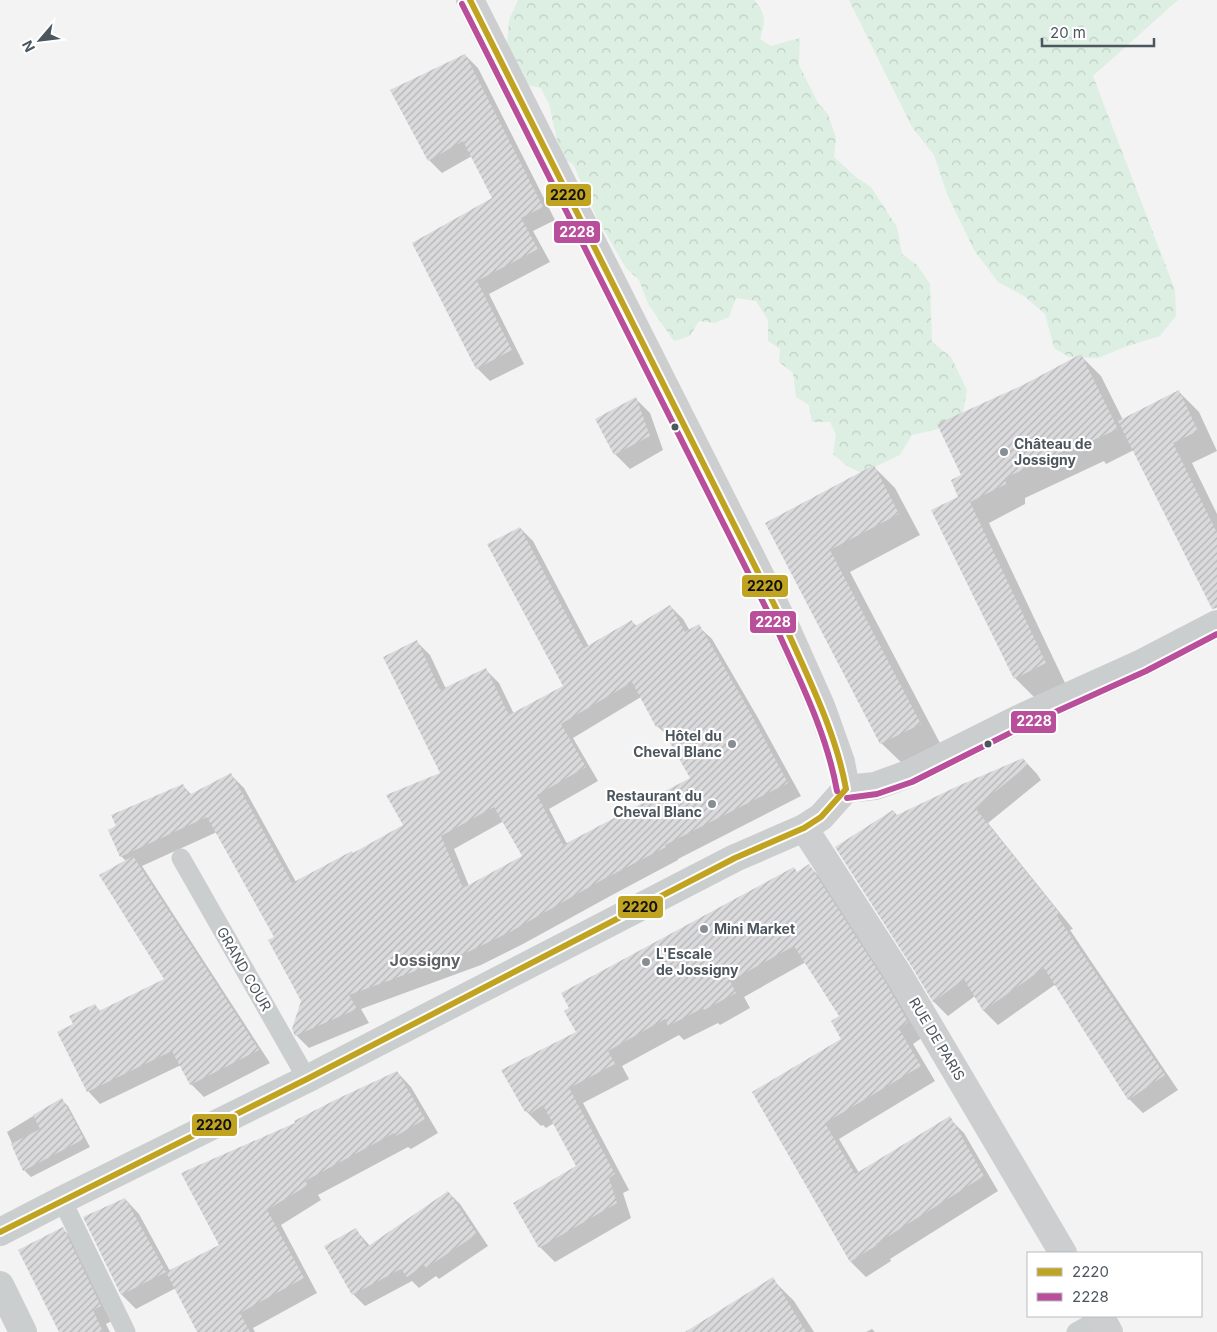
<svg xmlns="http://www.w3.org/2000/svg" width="1217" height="1332" viewBox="0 0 1217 1332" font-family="Inter,sans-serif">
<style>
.forest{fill:url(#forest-crowns)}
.shadow{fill:#0003;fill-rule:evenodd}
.building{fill:url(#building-hatch);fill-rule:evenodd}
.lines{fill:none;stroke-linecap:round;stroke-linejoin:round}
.service{stroke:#cbcecf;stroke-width:19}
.minor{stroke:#cbcecf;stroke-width:28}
.tertiary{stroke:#cbcecf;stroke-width:28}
.secondary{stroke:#ccced0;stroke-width:28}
.bus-1-casing{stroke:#fff;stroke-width:10}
.bus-2-casing{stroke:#fff;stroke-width:10}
.bus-1{stroke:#c0a421;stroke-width:6}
.bus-2{stroke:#b94e9a;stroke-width:6}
.bus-dot{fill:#4c565e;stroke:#fff;stroke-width:2}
.poi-dot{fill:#878d92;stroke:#fff;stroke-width:2}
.labels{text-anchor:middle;stroke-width:4.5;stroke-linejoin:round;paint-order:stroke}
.poi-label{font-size:14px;font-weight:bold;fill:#4c565e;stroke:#fff;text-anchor:start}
.street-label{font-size:14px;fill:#4c565e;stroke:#fff}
.quarter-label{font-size:16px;font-weight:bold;fill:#606367;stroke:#fff}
.line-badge{stroke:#fff;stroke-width:2}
.badge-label{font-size:14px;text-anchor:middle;font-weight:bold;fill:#fff}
.pale-badge-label{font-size:14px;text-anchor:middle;font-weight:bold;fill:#111}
</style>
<defs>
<pattern id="forest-crowns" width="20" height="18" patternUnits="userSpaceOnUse" patternTransform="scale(1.25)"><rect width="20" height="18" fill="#dcefe2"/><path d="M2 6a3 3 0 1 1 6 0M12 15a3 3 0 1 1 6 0" fill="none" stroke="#becfc4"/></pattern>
<pattern id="building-hatch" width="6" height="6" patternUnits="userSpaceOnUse" patternTransform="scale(1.25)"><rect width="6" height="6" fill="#dadadc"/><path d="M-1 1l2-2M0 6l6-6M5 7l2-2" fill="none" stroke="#b3b4b6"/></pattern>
</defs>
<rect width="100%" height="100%" fill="#f4f3f3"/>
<path class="forest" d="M 518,0 L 754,0 C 767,15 765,22 760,39 L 771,46 L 800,38 L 799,65 L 818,103 L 828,114 L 836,138 L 834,157 L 856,177 L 871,187 L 897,227 L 902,254 L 917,265 L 930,284 L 932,342 L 951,357 L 967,390 L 963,412 L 951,426 L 912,435 L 900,455 L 862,473 L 847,466 L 833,454 L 836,434 L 830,422 L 812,422 L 809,405 L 796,397 L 793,373 L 779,362 L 780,349 L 768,341 L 768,320 L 756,301 L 736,298 L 729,317 L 715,323 L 699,321 L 690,336 L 674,341 L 648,304 L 639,280 L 626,268 L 597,218 L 573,164 L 561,158 L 549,104 L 541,88 L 528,85 L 522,72 L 514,68 L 506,56 L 509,20 Z
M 849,0 L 1178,0 L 1093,76 L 1175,290 L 1176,316 L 1160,336 L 1125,347 L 1098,358 L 1069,357 L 1054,348 L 1045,314 L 1024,296 L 998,282 L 974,250 L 947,194 L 934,155 L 912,127 Z"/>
<path class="shadow" d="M 465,55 L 478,68 L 555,220 L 533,231 L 550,262 L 489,294 L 524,364 L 490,381 L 477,368 L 414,243 L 494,199 L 472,156 L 442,173 L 429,160 L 392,91 Z
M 1081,356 L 1101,376 L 1123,420 L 1179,392 L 1199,412 L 1217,451 L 1192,463 L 1217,514 L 1217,601 L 1134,450 L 1106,464 L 1104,461 L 1025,498 L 1025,504 L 989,523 L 1065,683 L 1035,698 L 1015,678 L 959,498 L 962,476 L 1024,386 Z
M 636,399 L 650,413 L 663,450 L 630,469 L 615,454 Z
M 874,467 L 895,488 L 920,535 L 850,572 L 941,745 L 903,764 L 881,743 L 767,523 Z
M 520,528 L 533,541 L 589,647 L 632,622 L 637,626 L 670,606 L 683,619 L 690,631 L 698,626 L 712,639 L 758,718 L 801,796 L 678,859 L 678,860 L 614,894 L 523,944 L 481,965 L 361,1009 L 369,1023 L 309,1048 L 296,1035 L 302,1001 L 276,937 L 217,832 L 142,866 L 270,1063 L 204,1097 L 191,1084 L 181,1065 L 100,1104 L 88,1091 L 75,1025 L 95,1005 L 100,1011 L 166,980 L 126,861 L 121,856 L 109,830 L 183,786 L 192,795 L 231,775 L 244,788 L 296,882 L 354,854 L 404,826 L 441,773 L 417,642 L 430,655 L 446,689 L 486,670 L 499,683 L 514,714 L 565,687 ZM 641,697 L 657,726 L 669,737 L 692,779 L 567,844 L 549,809 L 598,781 L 573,738 ZM 504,821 L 523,857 L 469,886 L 454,849 Z
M 1023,759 L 1037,774 L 1041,780 L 988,823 L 1073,929 L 1070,930 L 1178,1090 L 1143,1113 L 1129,1099 L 1056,984 L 998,1025 L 984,1011 L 975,996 L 948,1016 L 934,1002 L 913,966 L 898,816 Z
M 809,866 L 824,881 L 923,1037 L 913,1044 L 935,1081 L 839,1139 L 859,1173 L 949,1118 L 964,1133 L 998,1191 L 890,1259 L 891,1261 L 866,1277 L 851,1262 L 754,1093 L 842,1039 L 841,1017 L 806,962 L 744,997 L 750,1008 L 720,1025 L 718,1023 L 684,1040 L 679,1035 L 622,1066 L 629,1079 L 583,1103 L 629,1190 L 623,1193 L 631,1218 L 555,1262 L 540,1247 L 577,1167 L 554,1123 L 546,1128 L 543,1125 L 541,1126 L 526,1111 L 503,1070 L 578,1032 Z
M 397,1072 L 411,1087 L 438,1133 L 411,1149 L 408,1147 L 318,1195 L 321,1200 L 281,1225 L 317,1293 L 253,1328 L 255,1332 L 198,1332 L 176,1288 L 136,1309 L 122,1295 L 85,1218 L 125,1199 L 139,1214 L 170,1271 L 221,1246 L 297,1124 Z
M 61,1099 L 68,1106 L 90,1147 L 31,1177 L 24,1170 L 7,1132 Z
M 448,1192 L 460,1204 L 488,1246 L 439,1279 L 436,1276 L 419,1288 L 412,1281 L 365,1306 L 353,1294 L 355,1229 L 370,1246 Z
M 63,1229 L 76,1243 L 114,1320 L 106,1324 L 110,1332 L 60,1332 Z
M 772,1279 L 794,1301 L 814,1332 L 708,1332 Z
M 872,1329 L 875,1332 L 866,1332 Z"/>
<path class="building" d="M 465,54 L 543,207 L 521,218 L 538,249 L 477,281 L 512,350 L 476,369 L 412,243 L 492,198 L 463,141 L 428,161 L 390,90 Z
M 1081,354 L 1118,429 L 1085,444 L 1083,442 L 1005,478 L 1006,484 L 970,502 L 1046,663 L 1014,679 L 931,510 L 958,497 L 951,480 L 961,475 L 937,424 L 1023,385 Z
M 1179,390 L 1198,431 L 1173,443 L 1217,533 L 1217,608 L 1212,609 L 1118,421 Z
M 636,397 L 650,436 L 614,455 L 595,419 Z
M 874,465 L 899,514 L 830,550 L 921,724 L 880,744 L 765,523 Z
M 520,527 L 584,648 L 632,620 L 634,627 L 670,605 L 685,632 L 699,624 L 745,703 L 788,783 L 665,845 L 666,847 L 600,881 L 510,932 L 468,952 L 349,995 L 357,1009 L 295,1036 L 292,1029 L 301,1001 L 268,940 L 274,937 L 207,817 L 120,857 L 108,830 L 116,826 L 111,815 L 183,784 L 189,795 L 231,773 L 292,883 L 352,851 L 353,853 L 403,825 L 386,795 L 440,773 L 383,657 L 417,640 L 440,690 L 486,668 L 509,715 L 563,686 L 487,544 ZM 632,682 L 656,727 L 660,725 L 690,778 L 563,845 L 537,795 L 586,767 L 561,724 ZM 494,807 L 522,856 L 463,888 L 441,836 Z
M 1023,758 L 1028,765 L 975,808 L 1060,914 L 1057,916 L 1165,1075 L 1128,1100 L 1044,968 L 983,1011 L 964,979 L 933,1002 L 912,967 L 835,847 L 893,810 L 897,815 L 958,786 Z
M 133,856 L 259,1050 L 190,1085 L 172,1051 L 87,1092 L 57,1032 L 73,1024 L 69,1016 L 95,1004 L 99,1011 L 164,979 L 99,875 Z
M 809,864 L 886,983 L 908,1022 L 899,1029 L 921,1066 L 825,1123 L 855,1174 L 950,1116 L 984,1176 L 876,1244 L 877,1245 L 850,1262 L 752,1092 L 841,1039 L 831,1021 L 839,1016 L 794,946 L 730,981 L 736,993 L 704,1010 L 703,1008 L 668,1026 L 665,1019 L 608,1051 L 615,1064 L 569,1088 L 615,1174 L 609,1178 L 617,1203 L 539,1248 L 513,1203 L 576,1166 L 543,1105 L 530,1114 L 527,1110 L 525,1112 L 501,1070 L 576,1032 L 564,1011 L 569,1008 L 561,993 L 794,867 L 797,872 Z
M 397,1071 L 425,1119 L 396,1136 L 394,1133 L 305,1181 L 308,1185 L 267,1210 L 304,1278 L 240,1313 L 250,1332 L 197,1332 L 166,1272 L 121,1295 L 83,1217 L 125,1198 L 166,1272 L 219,1245 L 181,1173 L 295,1123 L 294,1121 L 335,1100 Z
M 62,1098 L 84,1139 L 23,1171 L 11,1144 L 40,1129 L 33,1115 Z
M 448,1191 L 477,1234 L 426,1268 L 424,1265 L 407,1277 L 401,1269 L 352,1295 L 324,1246 L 356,1228 L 367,1247 Z
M 63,1227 L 101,1306 L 93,1310 L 103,1332 L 59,1332 L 18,1250 Z
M 773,1277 L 806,1332 L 685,1332 L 738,1299 Z"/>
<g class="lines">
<path class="service" d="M 181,858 L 307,1079
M 62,1200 L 126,1332
M 1076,1332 L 1101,1318"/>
<path class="minor" d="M 0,1285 L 23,1332"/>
<path class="tertiary" d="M 846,789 L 875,786 L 908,774 L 1018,719 L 1142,663 L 1217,624
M 0,1232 L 62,1200 L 307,1079 L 735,858 L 804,828"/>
<path class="secondary" d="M 470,0 L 759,573 L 787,630 L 821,706 L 841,762 L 846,789 L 821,817 L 804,828 L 899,975 L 1063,1253
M 1100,1316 L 1109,1332"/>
<defs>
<path id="bus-1" d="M 470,0 L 787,630 C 810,682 836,733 846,789
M 0,1232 L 307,1079 L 735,858 L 804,828 L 821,817 L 846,789"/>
<path id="bus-2" d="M 462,4 L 779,634 C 802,685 827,735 837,791
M 847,798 L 877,794 L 912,782 L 1022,727 L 1146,671 L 1217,634"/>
</defs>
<use href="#bus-1" class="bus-1-casing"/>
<use href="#bus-2" class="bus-2-casing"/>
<use href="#bus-1" class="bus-1"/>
<use href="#bus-2" class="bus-2"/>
</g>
<g class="bus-dot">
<circle cx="675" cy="427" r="4.5"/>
<circle cx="988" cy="744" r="4.5"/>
</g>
<g class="poi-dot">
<circle cx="1004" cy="452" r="5"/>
<circle cx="732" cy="744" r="5"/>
<circle cx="712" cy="804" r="5"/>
<circle cx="704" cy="929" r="5"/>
<circle cx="646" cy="962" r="5"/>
</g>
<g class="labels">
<g class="poi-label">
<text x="1014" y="449">Château de<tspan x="1014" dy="16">Jossigny</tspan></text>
<text x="722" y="741" text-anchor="end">Hôtel du<tspan x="722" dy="16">Cheval Blanc</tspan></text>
<text x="702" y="801" text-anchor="end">Restaurant du<tspan x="702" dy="16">Cheval Blanc</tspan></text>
<text x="714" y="934">Mini Market</text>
<text x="656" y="959">L'Escale<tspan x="656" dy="16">de Jossigny</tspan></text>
</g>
<g class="street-label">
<text transform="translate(244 969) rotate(60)" y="5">GRAND COUR</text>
<text transform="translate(937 1039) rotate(59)" y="5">RUE DE PARIS</text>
</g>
<g class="quarter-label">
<text x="425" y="966">Jossigny</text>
</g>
</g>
<g class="line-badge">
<rect x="545" y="183" width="47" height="24" rx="5" fill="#c0a421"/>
<rect x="553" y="220" width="48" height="24" rx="5" fill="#b94e9a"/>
<rect x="741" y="574" width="48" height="24" rx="5" fill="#c0a421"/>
<rect x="749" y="610" width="48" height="24" rx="5" fill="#b94e9a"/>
<rect x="1010" y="710" width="47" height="24" rx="5" fill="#b94e9a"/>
<rect x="617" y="895" width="47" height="24" rx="5" fill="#c0a421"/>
<rect x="191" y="1113" width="47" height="24" rx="5" fill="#c0a421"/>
</g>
<g class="badge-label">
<text x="577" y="237">2228</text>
<text x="773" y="627">2228</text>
<text x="1034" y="726">2228</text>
</g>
<g class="pale-badge-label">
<text x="568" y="200">2220</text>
<text x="765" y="591">2220</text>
<text x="640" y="912">2220</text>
<text x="214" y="1130">2220</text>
</g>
<rect x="1027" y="1252" width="175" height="65" fill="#ffffff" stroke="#b7bbbf"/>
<rect x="1037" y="1268" width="25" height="8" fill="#c0a421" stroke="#b7bbbf"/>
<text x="1072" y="1277" font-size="15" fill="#4c565e">2220</text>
<rect x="1037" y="1293" width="25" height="8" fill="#b94e9a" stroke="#b7bbbf"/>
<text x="1072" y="1302" font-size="15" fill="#4c565e">2228</text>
<g transform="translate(40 40) rotate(242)" stroke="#ffffff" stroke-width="4" paint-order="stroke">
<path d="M0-4L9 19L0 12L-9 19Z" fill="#4c565e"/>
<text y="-8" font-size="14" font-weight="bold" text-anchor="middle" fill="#4c565e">N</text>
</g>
<path d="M1042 38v8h112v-8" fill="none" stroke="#4c565e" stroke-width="2.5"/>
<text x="1050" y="38" font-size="15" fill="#4c565e" stroke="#ffffff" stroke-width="4" paint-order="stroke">20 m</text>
</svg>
